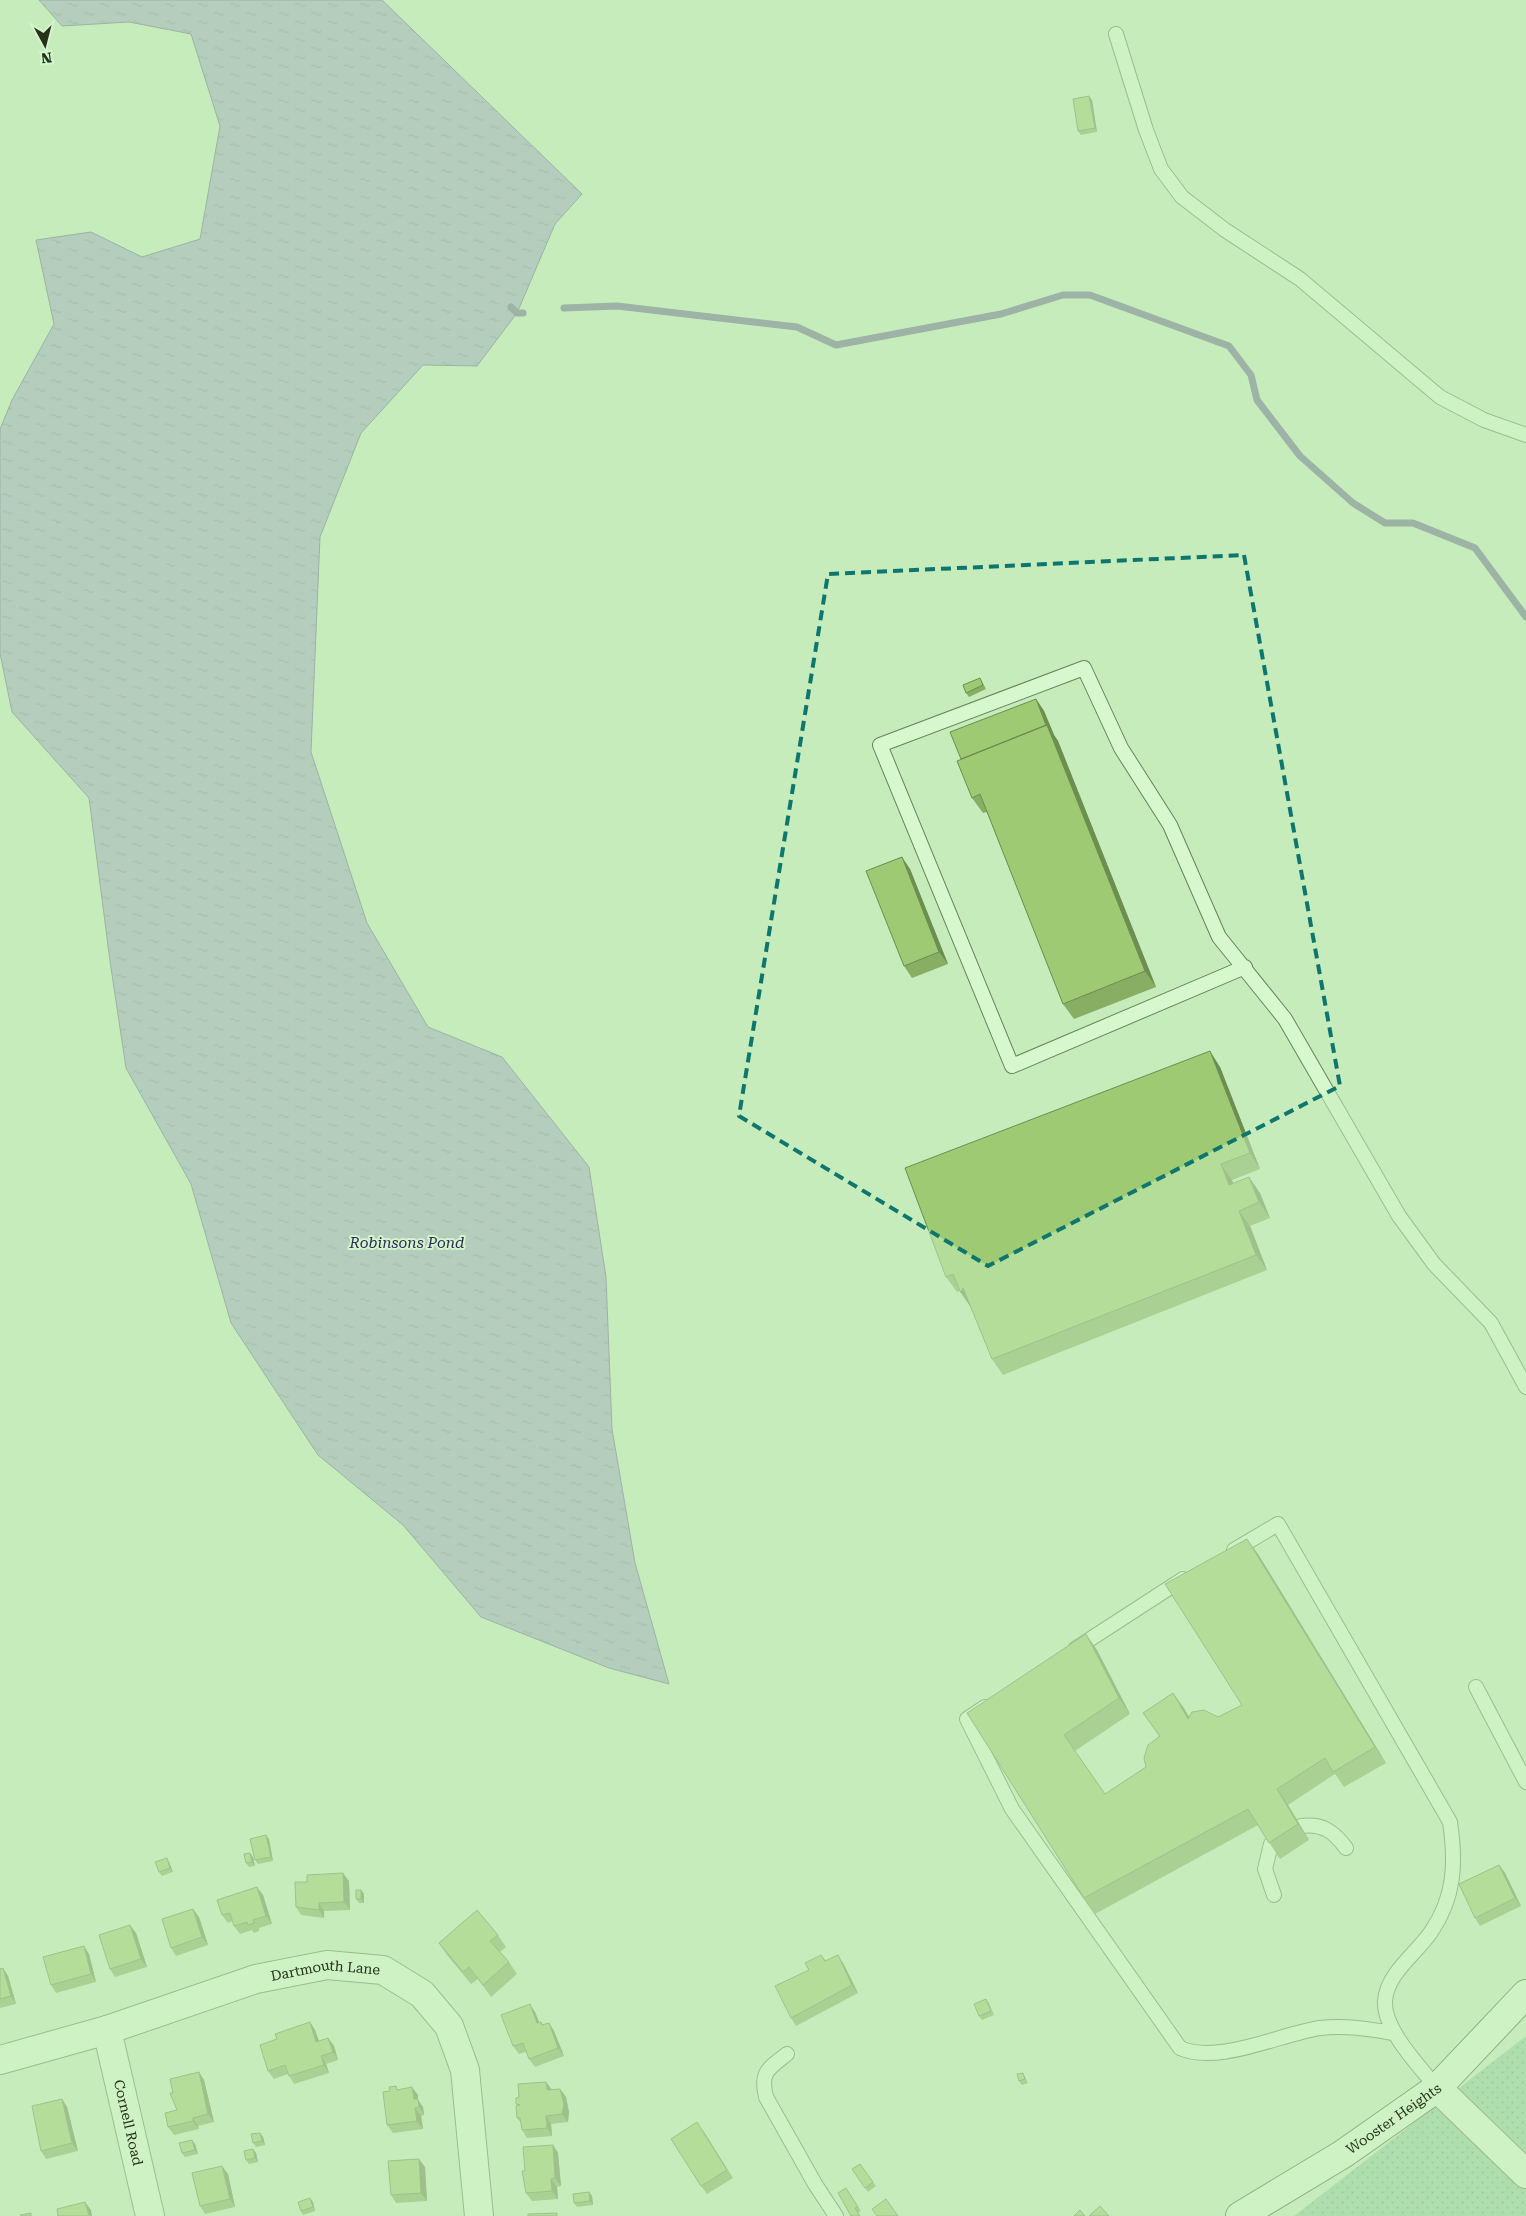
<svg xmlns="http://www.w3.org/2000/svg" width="1526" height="2216" viewBox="0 0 1526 2216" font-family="'Roboto Serif',serif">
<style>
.park{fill:url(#park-dots)}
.water{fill:url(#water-ripples);stroke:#686d8b}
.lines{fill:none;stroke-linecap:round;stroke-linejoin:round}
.stream{stroke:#686d8b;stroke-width:7}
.lane-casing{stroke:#678456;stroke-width:16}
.street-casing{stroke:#678456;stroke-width:30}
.secondary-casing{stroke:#4b653a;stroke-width:30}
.lane{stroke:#d7f8cf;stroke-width:14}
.street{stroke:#d7f8cf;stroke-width:28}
.secondary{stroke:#d7f8cf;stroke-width:28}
.wall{fill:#87ae62}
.shaded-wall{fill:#6e8d50}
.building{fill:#9dca72;stroke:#6e8d50}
.marked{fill:none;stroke:#0f766e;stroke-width:4;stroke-dasharray:10 6;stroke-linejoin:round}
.labels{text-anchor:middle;stroke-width:4;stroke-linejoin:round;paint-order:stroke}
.street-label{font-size:14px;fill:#25331b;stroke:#d3f4cc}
.water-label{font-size:15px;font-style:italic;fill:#2b2a53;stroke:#d3f4cc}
</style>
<defs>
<pattern id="park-dots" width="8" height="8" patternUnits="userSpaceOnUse" patternTransform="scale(1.25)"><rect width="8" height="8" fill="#91ca9d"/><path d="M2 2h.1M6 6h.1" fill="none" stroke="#76a57f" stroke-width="1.8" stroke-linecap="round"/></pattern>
<pattern id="water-ripples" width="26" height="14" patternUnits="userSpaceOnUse" patternTransform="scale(1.25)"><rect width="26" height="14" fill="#a0a6be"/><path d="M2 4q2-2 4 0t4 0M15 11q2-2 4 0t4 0" fill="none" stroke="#82889a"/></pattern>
</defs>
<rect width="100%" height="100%" fill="#c6ecbc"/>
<path class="park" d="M 1526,2036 L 1526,2216 L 1294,2216 Z"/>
<path class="water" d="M 39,0 L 382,0 L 582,194 L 555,224 L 517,313 L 477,366 L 423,365 L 361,433 L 320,537 L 311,752 L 367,923 L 428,1027 L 502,1057 L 589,1167 L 606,1277 L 612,1429 L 635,1563 L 669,1684 L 609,1668 L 481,1617 L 403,1525 L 318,1455 L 231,1323 L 191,1184 L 126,1068 L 110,961 L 89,798 L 12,712 L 0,653 L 0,429 L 12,400 L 54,324 L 36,240 L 91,232 L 142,257 L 200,239 L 220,126 L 191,34 L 129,22 L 62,26 Z"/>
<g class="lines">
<path class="stream" d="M 511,307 L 517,313 L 523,313
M 564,308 L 617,306 L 797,327 L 836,345 L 1001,314 L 1063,295 L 1090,295 L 1229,346 L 1251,375 L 1257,400 L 1300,456 L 1353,503 L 1385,523 L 1413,523 L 1475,548 L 1526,617"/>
<defs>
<path id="lane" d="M 1116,34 L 1146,130 L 1161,169 L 1182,197 L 1225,230 L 1300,279 L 1440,397 L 1484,420 L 1526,435
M 1245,967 L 1012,1066 L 880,745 L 1084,668 L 1121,748 L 1170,825 L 1219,937 L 1285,1019 L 1399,1216 L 1434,1264 L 1491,1323 L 1526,1387
M 1234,1550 L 1278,1524 L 1450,1822 C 1456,1863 1455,1897 1431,1932 C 1416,1954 1387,1973 1385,2001 C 1383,2029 1420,2067 1437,2088
M 1075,1649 L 1183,1579
M 1476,1687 L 1526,1782
M 985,1707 L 967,1719 L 1012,1809 L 1180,2048 C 1218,2065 1280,2034 1320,2028 C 1344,2025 1369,2029 1393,2033
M 1301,1826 C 1323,1823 1334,1832 1346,1848
M 1271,1844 L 1265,1869 L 1274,1895
M 787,2054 C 768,2069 760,2072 766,2097 L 815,2184 L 836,2216"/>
<g id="street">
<path id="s1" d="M 107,2030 L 150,2216"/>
<path id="s2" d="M 0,2060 L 107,2030 L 256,1979 L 327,1965 L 383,1970 L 422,1994 L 449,2026 L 465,2070 L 479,2216"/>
<path d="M 1437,2088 L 1526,2174"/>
</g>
<g id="secondary">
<path id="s3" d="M 1240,2216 L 1343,2154 L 1437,2088 L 1526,1994"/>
</g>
</defs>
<use href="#lane" class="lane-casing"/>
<use href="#street" class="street-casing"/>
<use href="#secondary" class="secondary-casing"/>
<use href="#lane" class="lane"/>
<use href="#street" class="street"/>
<use href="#secondary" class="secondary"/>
</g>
<path class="wall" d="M 1092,100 L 1097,132 L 1081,135 L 1078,131 Z
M 980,678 L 986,689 L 969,697 L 966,693 Z
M 1036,699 L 1044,711 L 1054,735 L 1058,741 L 1156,987 L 1074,1019 L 1063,1004 L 987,812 L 983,813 L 972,798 L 961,759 Z
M 910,869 L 948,964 L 912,978 L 904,966 Z
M 1220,1067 L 1260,1169 L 1232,1180 L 1233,1184 L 1260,1193 L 1270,1218 L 1250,1226 L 1267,1270 L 1003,1375 L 992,1359 L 972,1309 L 960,1291 L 957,1292 L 946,1277 Z
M 1258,1554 L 1386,1763 L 1344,1787 L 1335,1774 L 1288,1805 L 1309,1840 L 1280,1859 L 1258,1825 L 1095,1914 L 1084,1898 L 967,1713 L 1097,1650 L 1130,1714 L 1075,1751 L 1105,1794 L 1146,1767 L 1159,1736 L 1143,1713 L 1173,1693 L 1189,1717 L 1218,1717 L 1242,1705 Z
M 269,1839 L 273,1861 L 258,1864 L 255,1860 Z
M 253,1857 L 255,1866 L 249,1867 L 246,1863 Z
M 169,1862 L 173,1872 L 162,1876 L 159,1872 Z
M 1499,1865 L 1505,1873 L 1521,1906 L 1480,1926 L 1475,1918 Z
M 349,1881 L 350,1910 L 324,1911 L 324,1918 L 301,1915 L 296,1907 Z
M 361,1890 L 364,1894 L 364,1903 L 359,1903 L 356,1899 Z
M 263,1895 L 272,1924 L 259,1928 L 259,1931 L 254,1933 L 252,1930 L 240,1934 L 234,1926 L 233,1921 L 228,1923 L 222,1915 Z
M 199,1917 L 208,1945 L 176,1956 L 171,1948 Z
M 136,1933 L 147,1967 L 115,1977 L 110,1969 Z
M 498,1935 L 506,1947 L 500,1952 L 509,1962 L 517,1974 L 491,1997 L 478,1979 L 471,1984 L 447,1955 L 439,1943 Z
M 89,1954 L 96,1982 L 56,1993 L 51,1985 Z
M 821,1955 L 826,1961 L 843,1963 L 858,1993 L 796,2026 L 791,2018 L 809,1970 Z
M 0,1969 L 8,1976 L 16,2004 L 0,2008 Z
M 986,1999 L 989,2003 L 994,2015 L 982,2020 L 979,2016 Z
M 535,2012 L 539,2022 L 541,2022 L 544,2025 L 549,2023 L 554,2031 L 564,2056 L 535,2067 L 529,2059 L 526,2052 L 519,2054 L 513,2046 Z
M 310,2022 L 315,2030 L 319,2041 L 328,2038 L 334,2046 L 338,2060 L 326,2064 L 329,2073 L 294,2084 L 288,2074 L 274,2079 L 268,2071 L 277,2039 Z
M 199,2072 L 204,2080 L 214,2122 L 198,2126 L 199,2129 L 174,2135 L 168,2127 L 177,2110 L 173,2093 Z
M 1023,2073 L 1028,2083 L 1022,2085 L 1019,2081 Z
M 546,2082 L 552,2090 L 560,2089 L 566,2097 L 569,2112 L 568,2122 L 551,2124 L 552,2136 L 527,2138 L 522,2130 L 521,2123 L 517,2118 L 517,2105 L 516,2104 L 519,2097 Z
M 418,2095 L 418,2100 L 423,2107 L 424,2115 L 421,2116 L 423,2129 L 393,2133 L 387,2125 Z
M 62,2099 L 67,2107 L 78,2151 L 46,2159 L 41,2151 Z
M 703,2130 L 733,2178 L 707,2194 L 701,2186 Z
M 260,2133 L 263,2137 L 265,2145 L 256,2147 L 253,2143 Z
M 195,2144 L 198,2154 L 185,2157 L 182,2153 Z
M 553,2145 L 558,2153 L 561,2186 L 557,2187 L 558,2199 L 532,2201 L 526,2193 L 525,2171 Z
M 253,2149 L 256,2153 L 258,2162 L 249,2164 L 246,2160 Z
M 860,2164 L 876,2186 L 868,2192 L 852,2169 Z
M 425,2167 L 427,2201 L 396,2203 L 391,2195 Z
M 228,2174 L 235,2207 L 205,2214 L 200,2206 Z
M 846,2188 L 861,2211 L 851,2216 Z
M 589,2192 L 592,2196 L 593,2205 L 577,2207 L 574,2203 Z
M 313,2202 L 315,2211 L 303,2215 L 301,2211 Z"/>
<path class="shaded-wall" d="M 1089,96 L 1092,100 L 1097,132 L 1095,128 Z
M 1036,699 L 1044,711 L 1054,735 L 1058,741 L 1156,987 L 1145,971 Z
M 902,857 L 910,869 L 948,964 L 939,952 Z
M 1210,1051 L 1220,1067 L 1260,1169 L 1250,1153 Z
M 1221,1164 L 1232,1180 L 1240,1201 L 1229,1185 Z
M 1249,1177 L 1260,1193 L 1270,1218 L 1259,1202 Z
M 1239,1211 L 1250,1226 L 1267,1270 L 1256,1255 Z
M 963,1288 L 972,1309 L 961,1293 Z
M 1247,1539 L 1258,1554 L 1386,1763 L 1375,1747 Z
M 1086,1634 L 1097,1650 L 1130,1714 L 1119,1698 Z
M 1173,1693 L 1184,1708 L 1199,1735 L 1188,1719 Z
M 1277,1789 L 1288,1805 L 1309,1840 L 1298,1824 Z
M 266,1835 L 269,1839 L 273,1861 L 271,1857 Z
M 250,1853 L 253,1857 L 255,1866 L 252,1862 Z
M 167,1858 L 169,1862 L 173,1872 L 170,1868 Z
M 1499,1865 L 1505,1873 L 1521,1906 L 1515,1898 Z
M 343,1873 L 349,1881 L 350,1910 L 344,1902 Z
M 257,1887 L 263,1895 L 272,1924 L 266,1916 Z
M 361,1890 L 364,1894 L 364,1903 L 361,1899 Z
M 319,1903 L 324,1911 L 324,1918 L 319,1910 Z
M 193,1909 L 199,1917 L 208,1945 L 202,1937 Z
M 130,1925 L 136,1933 L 147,1967 L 141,1959 Z
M 84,1946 L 89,1954 L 96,1982 L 91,1974 Z
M 838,1955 L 843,1963 L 858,1993 L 852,1985 Z
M 3,1968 L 8,1976 L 16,2004 L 11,1996 Z
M 530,2004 L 535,2012 L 543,2031 L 537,2023 Z
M 310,2022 L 315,2030 L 322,2050 L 316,2042 Z
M 549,2023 L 554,2031 L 564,2056 L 558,2048 Z
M 328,2038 L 334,2046 L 338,2060 L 333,2052 Z
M 321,2056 L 326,2064 L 329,2073 L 324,2065 Z
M 199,2072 L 204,2080 L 214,2122 L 208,2114 Z
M 546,2082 L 552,2090 L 547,2090 Z
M 412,2087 L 418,2095 L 418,2100 L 423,2107 L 424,2115 L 414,2099 Z
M 560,2089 L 566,2097 L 569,2112 L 568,2122 L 562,2114 Z
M 62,2099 L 67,2107 L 78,2151 L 72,2143 Z
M 415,2108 L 421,2116 L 423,2129 L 417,2121 Z
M 546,2116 L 551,2124 L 552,2136 L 547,2128 Z
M 193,2118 L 198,2126 L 199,2129 L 193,2121 Z
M 260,2133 L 263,2137 L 265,2145 L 262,2141 Z
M 192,2140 L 195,2144 L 198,2154 L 195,2150 Z
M 553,2145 L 558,2153 L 561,2186 L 555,2178 Z
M 253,2149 L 256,2153 L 258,2162 L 255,2158 Z
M 419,2159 L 425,2167 L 427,2201 L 421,2193 Z
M 222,2166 L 228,2174 L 235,2207 L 230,2199 Z
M 551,2179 L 557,2187 L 558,2199 L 552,2191 Z
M 589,2192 L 592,2196 L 593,2205 L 590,2201 Z
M 310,2198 L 313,2202 L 315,2211 L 313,2207 Z
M 85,2202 L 91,2210 L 92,2216 L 89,2216 Z"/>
<path class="building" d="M 1089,96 L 1095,128 L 1078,131 L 1073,99 Z
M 980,678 L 983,685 L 966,693 L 963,685 Z
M 1036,699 L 1046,725 L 961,759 L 950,732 Z
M 1047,725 L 1145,971 L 1063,1004 L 980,794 L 972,798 L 957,761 Z
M 902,857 L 939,952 L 904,966 L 866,871 Z
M 1210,1051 L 1250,1153 L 1221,1164 L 1229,1185 L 1249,1177 L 1259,1202 L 1239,1211 L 1256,1255 L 992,1359 L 963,1288 L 961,1293 L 953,1274 L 946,1277 L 905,1168 Z
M 1247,1539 L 1375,1747 L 1333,1772 L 1325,1758 L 1277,1789 L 1298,1824 L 1269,1843 L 1248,1809 L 1084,1898 L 967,1713 L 1086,1634 L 1119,1698 L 1064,1735 L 1105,1794 L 1146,1767 L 1144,1758 L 1148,1745 L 1160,1736 L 1143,1713 L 1173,1693 L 1188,1719 L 1192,1712 L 1204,1710 L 1218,1717 L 1242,1705 L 1165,1584 Z
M 266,1835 L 271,1857 L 255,1860 L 250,1839 Z
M 250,1853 L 252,1862 L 246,1863 L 244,1854 Z
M 167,1858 L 170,1868 L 159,1872 L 155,1862 Z
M 1499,1865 L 1515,1898 L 1475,1918 L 1459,1884 Z
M 343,1873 L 344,1902 L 319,1903 L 319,1910 L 296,1907 L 295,1882 L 307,1882 L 307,1875 Z
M 257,1887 L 266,1916 L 253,1920 L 254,1923 L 248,1925 L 247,1922 L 234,1926 L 230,1913 L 222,1915 L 217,1900 Z
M 356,1890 L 361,1890 L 361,1899 L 356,1899 Z
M 193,1909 L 202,1937 L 171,1948 L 162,1919 Z
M 477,1910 L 498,1935 L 490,1941 L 509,1962 L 483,1985 L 469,1967 L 463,1972 L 439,1943 Z
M 130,1925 L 141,1959 L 110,1969 L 99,1935 Z
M 84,1946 L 91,1974 L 51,1985 L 43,1957 Z
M 821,1955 L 825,1961 L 838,1955 L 852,1985 L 791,2018 L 775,1986 L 809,1970 L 805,1963 Z
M 3,1968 L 11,1996 L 0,1999 L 0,1969 Z
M 986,1999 L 991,2011 L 979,2016 L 974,2004 Z
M 530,2004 L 537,2023 L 541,2022 L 542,2025 L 549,2023 L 558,2048 L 529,2059 L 523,2043 L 513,2046 L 501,2015 Z
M 310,2022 L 316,2042 L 328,2038 L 333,2052 L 321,2056 L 324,2065 L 289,2076 L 285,2065 L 268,2071 L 260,2045 L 277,2039 L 275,2034 Z
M 199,2072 L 208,2114 L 193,2118 L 193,2121 L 168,2127 L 165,2113 L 177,2110 L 170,2093 L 173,2093 L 170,2079 Z
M 1023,2073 L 1025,2079 L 1019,2081 L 1017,2074 Z
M 546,2082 L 547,2090 L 560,2089 L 564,2104 L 562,2114 L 546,2116 L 547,2128 L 522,2130 L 520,2118 L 517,2118 L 516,2106 L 520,2105 L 516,2104 L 516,2098 L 519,2097 L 518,2084 Z
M 396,2086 L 397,2090 L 412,2087 L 414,2099 L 418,2099 L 419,2107 L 415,2108 L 417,2121 L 387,2125 L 383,2092 L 390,2091 L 389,2087 Z
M 62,2099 L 72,2143 L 41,2151 L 32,2106 Z
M 697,2122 L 727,2170 L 701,2186 L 671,2139 Z
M 260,2133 L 262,2141 L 253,2143 L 251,2134 Z
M 192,2140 L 195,2150 L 182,2153 L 179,2143 Z
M 553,2145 L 555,2178 L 551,2179 L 552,2191 L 526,2193 L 522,2171 L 525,2171 L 523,2147 Z
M 253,2149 L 255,2158 L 246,2160 L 244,2151 Z
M 419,2159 L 421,2193 L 391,2195 L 388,2161 Z
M 860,2164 L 873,2182 L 865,2188 L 852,2169 Z
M 222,2166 L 230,2199 L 200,2206 L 192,2173 Z
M 846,2188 L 858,2207 L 855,2208 L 860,2216 L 851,2216 L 838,2193 Z
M 589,2192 L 590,2201 L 574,2203 L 573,2194 Z
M 310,2198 L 313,2207 L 301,2211 L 298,2202 Z
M 886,2199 L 898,2216 L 877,2216 L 872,2209 Z
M 85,2202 L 89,2215 L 91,2215 L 92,2216 L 58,2216 L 57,2209 Z
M 1100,2206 L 1109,2216 L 1089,2216 Z
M 1080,2210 L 1085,2216 L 1074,2216 Z
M 31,2213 L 31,2216 L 21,2216 L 20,2215 Z
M 557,2213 L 557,2216 L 528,2216 L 528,2214 Z"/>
<path d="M0 0H1526V2216H0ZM 1244,555 L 1340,1086 L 988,1266 L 739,1116 L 828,574 Z" fill="#c6ecbc" fill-opacity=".55" fill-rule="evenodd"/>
<path class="marked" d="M 1244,555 L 1340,1086 L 988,1266 L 739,1116 L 828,574 Z"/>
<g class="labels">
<g class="street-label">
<text dy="5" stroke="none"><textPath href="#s2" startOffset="339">Dartmouth Lane</textPath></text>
<text dy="5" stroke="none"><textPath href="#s3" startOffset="182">Wooster Heights</textPath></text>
<text dy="5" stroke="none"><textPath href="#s1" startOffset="95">Cornell Road</textPath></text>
</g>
<g class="water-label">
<text x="407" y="1248">Robinsons Pond</text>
</g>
</g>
<g transform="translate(45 45) rotate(173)" stroke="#d3f4cc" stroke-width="4" paint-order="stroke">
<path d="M0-4L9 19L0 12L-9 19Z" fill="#25331b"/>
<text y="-8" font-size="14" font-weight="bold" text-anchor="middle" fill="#25331b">N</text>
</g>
</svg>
